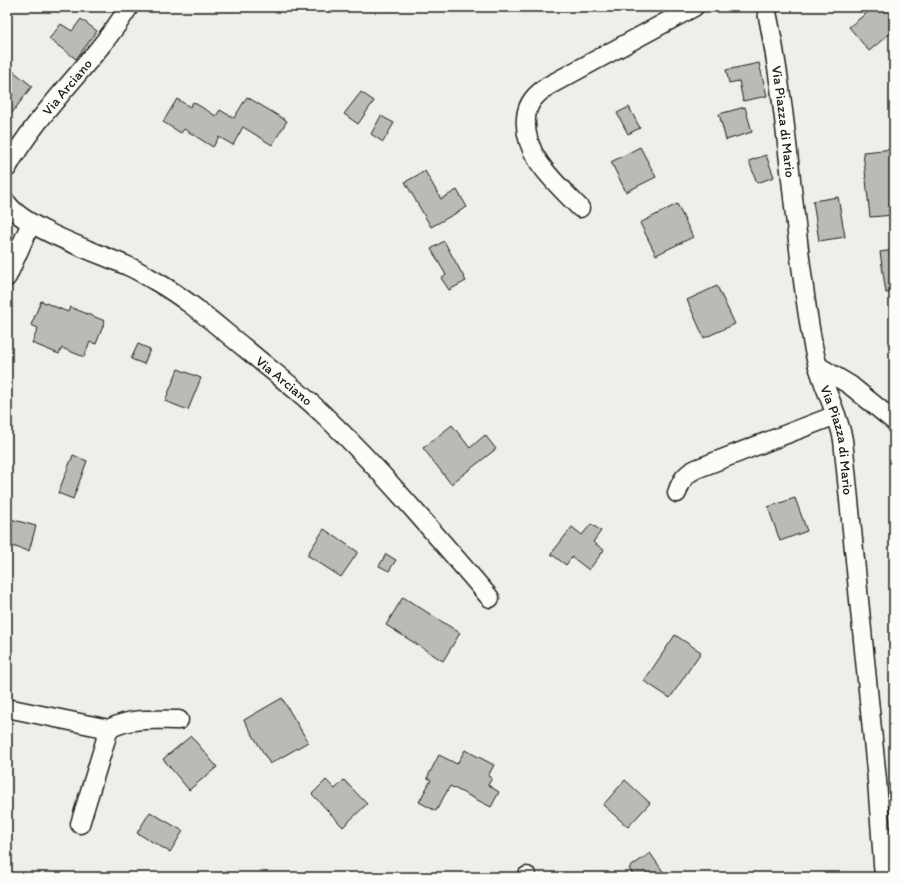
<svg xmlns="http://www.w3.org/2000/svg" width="901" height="884" viewBox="0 0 901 884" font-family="Itim,sans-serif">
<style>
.building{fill:#bbbab6;stroke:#1c1c1c}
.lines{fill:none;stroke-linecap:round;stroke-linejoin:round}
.minor-casing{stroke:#1c1c1c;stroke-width:21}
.minor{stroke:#fdfcf7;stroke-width:18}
.labels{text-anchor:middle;stroke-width:3.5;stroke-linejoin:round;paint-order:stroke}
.street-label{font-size:14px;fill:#1c1c1c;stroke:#fdfcf7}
</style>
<rect width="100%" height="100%" fill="#f0eeea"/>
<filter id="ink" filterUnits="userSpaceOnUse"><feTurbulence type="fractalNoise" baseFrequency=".025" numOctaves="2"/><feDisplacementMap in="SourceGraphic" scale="8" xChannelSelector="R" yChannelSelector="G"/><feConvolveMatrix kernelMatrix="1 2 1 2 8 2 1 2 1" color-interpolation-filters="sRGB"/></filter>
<g filter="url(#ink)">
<path class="building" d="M 874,7 L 889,7 L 894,13 L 894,30 L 869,51 L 849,27 Z
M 81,19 L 97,31 L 76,59 L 49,39 L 61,24 L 72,31 Z
M 759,63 L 767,96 L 743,101 L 739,81 L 729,83 L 726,70 Z
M 9,68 L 32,86 L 12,113 L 7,109 L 7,70 Z
M 361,92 L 374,101 L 358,124 L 344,114 Z
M 247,97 L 287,121 L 272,145 L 243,127 L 233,145 L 219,137 L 213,147 L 184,129 L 181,133 L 163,122 L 177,99 L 190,107 L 193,102 L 216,116 L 220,110 L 234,118 Z
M 629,107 L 640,128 L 628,134 L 617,113 Z
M 745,107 L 752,132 L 726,140 L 719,114 Z
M 381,116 L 394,123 L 383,142 L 371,134 Z
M 640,147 L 656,177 L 626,192 L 611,162 Z
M 894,149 L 894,215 L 870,217 L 863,152 Z
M 766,155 L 774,177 L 757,183 L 749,161 Z
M 425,171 L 441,199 L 457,190 L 467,207 L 431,227 L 405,182 Z
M 838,197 L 845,237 L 819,241 L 813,201 Z
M 677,204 L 693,237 L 656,255 L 640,223 Z
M 444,241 L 466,281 L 449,290 L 441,278 L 446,275 L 431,249 Z
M 894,250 L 894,292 L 886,293 L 880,252 Z
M 717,286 L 735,324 L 704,338 L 687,300 Z
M 41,301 L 68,312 L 70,307 L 105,321 L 96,344 L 90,342 L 84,357 L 62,348 L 59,354 L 32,343 L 38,328 L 31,325 Z
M 138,344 L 150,349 L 144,364 L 131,359 Z
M 178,369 L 201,378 L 188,410 L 165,401 Z
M 452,425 L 470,448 L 485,435 L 496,449 L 451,484 L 423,448 Z
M 73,455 L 87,461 L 73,499 L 58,493 Z
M 795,498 L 807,531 L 780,541 L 768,507 Z
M 7,518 L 36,526 L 29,551 L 8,545 L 7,548 Z
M 591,524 L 601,531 L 593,542 L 604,550 L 589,570 L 572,557 L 566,565 L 551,554 L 572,527 L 582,535 Z
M 324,529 L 358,552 L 341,577 L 307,555 Z
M 386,554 L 396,560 L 389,571 L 379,566 Z
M 403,597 L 460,633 L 443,661 L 386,625 Z
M 675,635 L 701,652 L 670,698 L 644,681 Z
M 282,698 L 308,742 L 270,764 L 244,720 Z
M 191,736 L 217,767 L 189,790 L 163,759 Z
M 465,750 L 494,765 L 488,776 L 492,778 L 488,785 L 499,792 L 491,807 L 450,786 L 436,811 L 419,802 L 431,780 L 427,778 L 439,755 L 457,764 Z
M 326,780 L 335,789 L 344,780 L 367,804 L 343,827 L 312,794 Z
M 625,780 L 650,803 L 628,827 L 603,805 Z
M 150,812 L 183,831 L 170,852 L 137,833 Z
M 650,853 L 667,877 L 634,877 L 629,868 Z"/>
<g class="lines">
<defs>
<g id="minor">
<path id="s1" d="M 766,7 C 789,115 792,225 811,334 C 813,347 816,362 821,375 C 828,397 839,417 843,440 L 877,780 L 884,877"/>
<path id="s2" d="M 7,168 C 40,109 93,64 129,7"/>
<path id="s3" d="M 7,203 C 25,229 99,253 130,267 C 139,271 148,277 157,282 C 190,301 217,326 246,349 C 272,371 299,391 324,415 C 383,472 436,535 490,598"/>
<path d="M 580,208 C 556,183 523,156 526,118 C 527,103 536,94 548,86 L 694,7"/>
<path d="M 7,277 L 31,223"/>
<path d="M 818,366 L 850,385 L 894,421"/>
<path d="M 677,493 C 681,481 685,474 696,469 L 836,415"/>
<path d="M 7,708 L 109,729 L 80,824"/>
<path d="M 109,729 C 131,717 155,720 179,720"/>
<path d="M 527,876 L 527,877"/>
</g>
</defs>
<use href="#minor" class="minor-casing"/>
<use href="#minor" class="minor"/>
</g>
</g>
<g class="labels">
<g class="street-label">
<text dy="5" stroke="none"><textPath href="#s2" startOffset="101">Via Arciano</textPath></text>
<text dy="5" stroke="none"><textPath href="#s1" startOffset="116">Via Piazza di Mario</textPath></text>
<text dy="5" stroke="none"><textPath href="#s3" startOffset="332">Via Arciano</textPath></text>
<text dy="5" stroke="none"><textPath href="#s1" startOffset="440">Via Piazza di Mario</textPath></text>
</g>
</g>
<rect width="901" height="884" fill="none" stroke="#fdfcf7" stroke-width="24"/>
<rect x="12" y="12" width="877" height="860" fill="none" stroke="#1c1c1c" stroke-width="1.5" filter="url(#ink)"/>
</svg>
